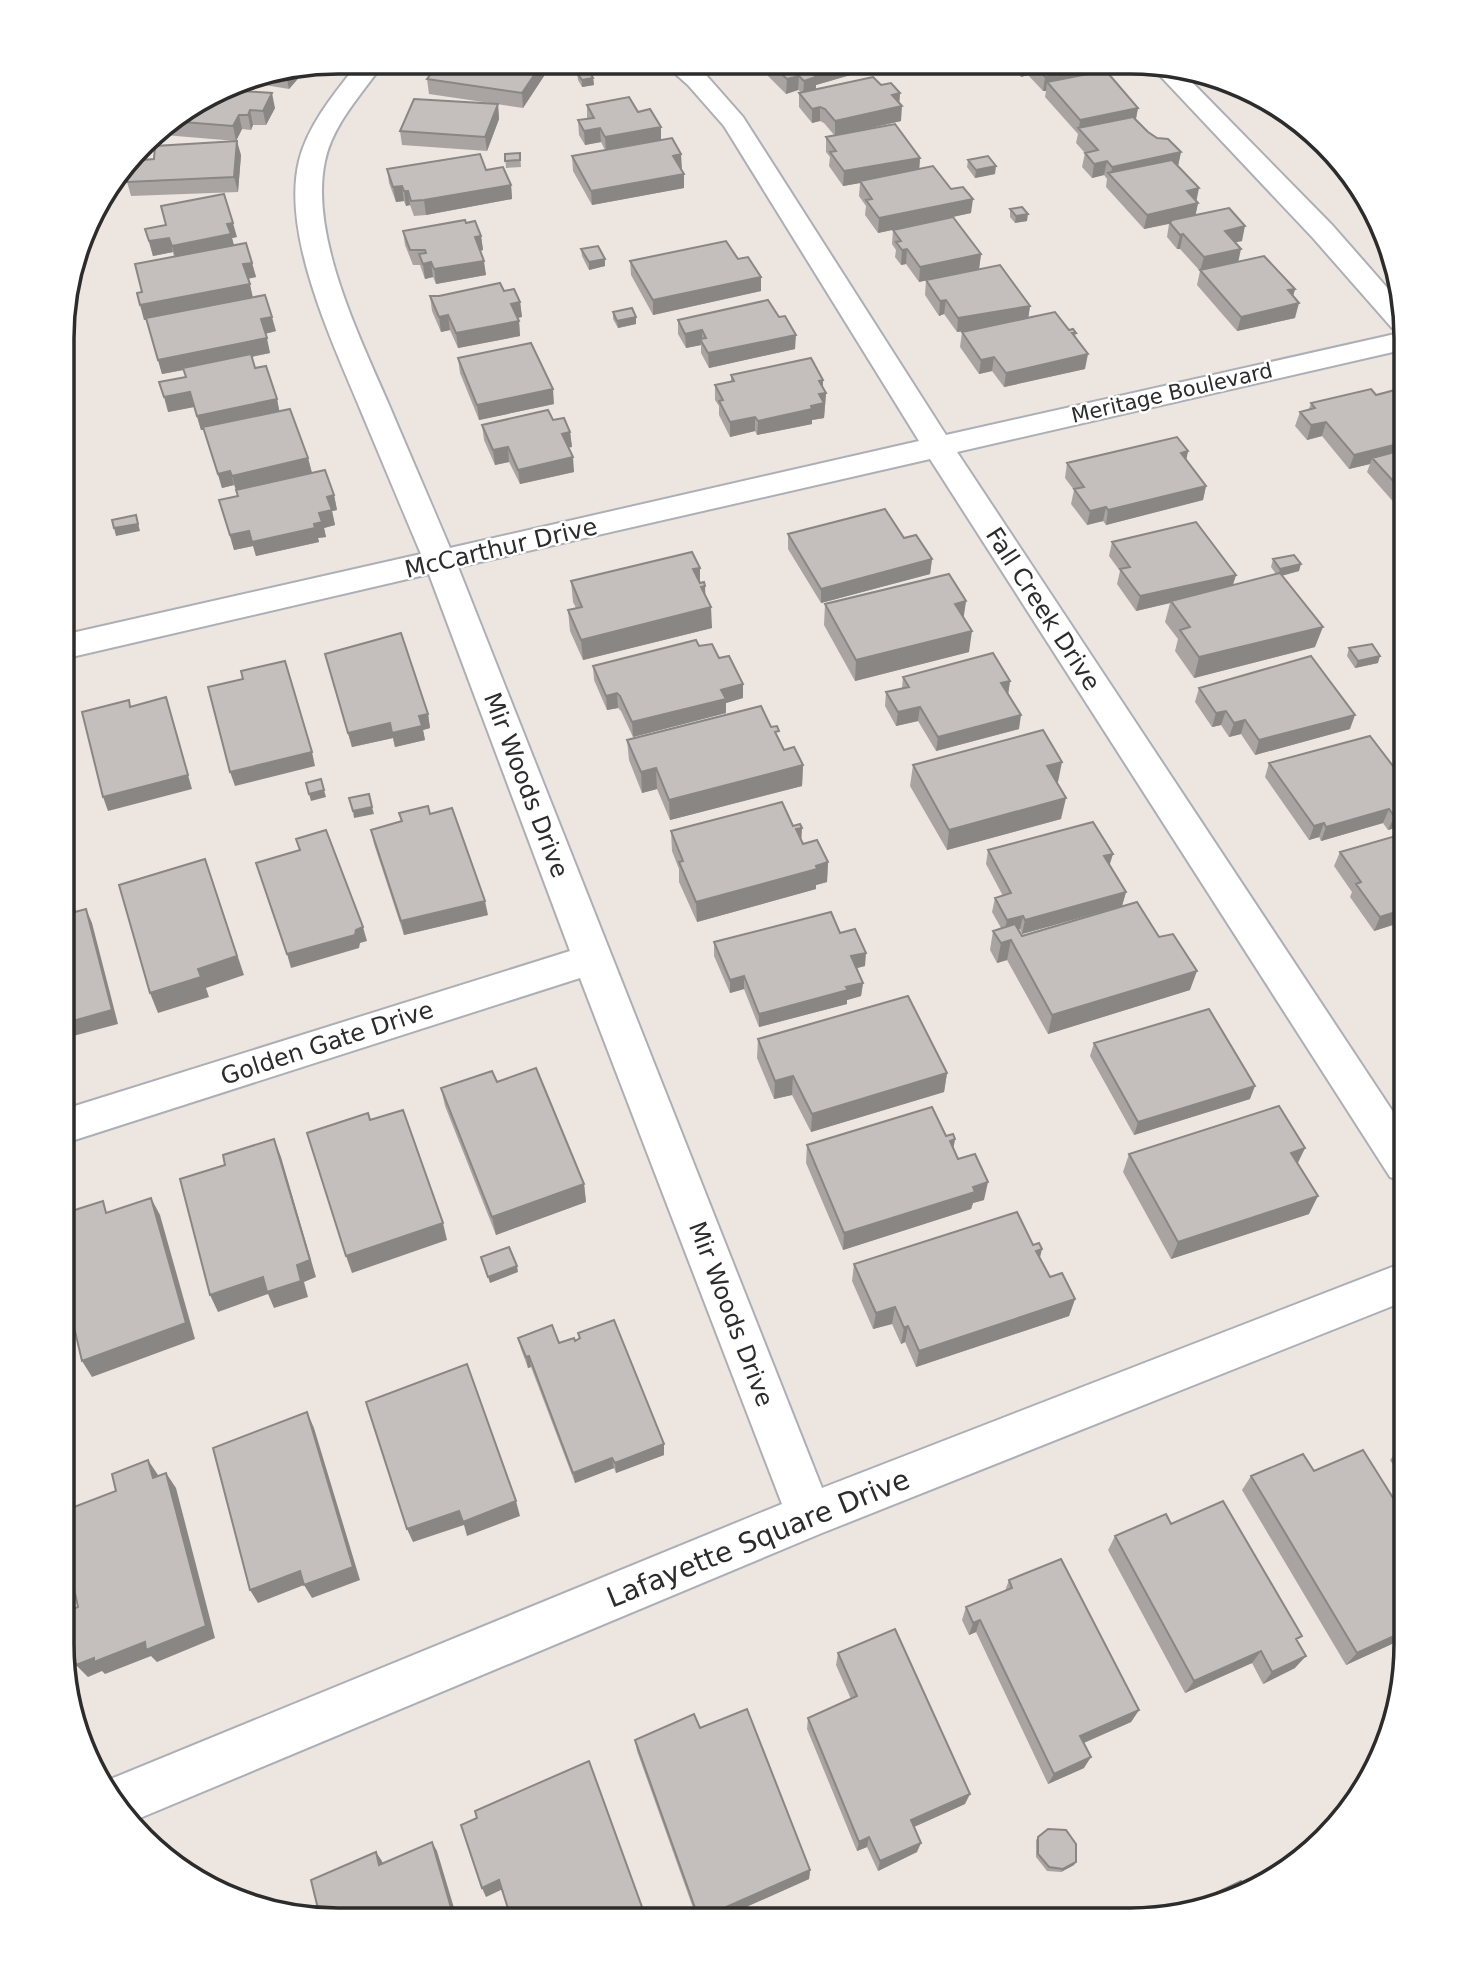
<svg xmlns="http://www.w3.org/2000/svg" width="1467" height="1981" viewBox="0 0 1467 1981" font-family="'DejaVu Sans',sans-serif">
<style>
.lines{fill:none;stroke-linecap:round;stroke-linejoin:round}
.minor-casing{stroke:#acafb6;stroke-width:4}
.minor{fill:#fff;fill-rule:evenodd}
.wall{fill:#a9a4a2}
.shaded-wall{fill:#898684}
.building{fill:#c4bfbc;stroke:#898684;stroke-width:2}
.labels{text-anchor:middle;stroke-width:5;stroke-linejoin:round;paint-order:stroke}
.far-street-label{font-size:21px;fill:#2c2c2c;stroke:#fff}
.street-label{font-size:24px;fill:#2c2c2c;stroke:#fff}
.near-street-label{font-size:28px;fill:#2c2c2c;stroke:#fff}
.rim{fill:none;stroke:#2c2c2c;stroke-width:3.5}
</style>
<rect width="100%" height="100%" fill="#ece5e0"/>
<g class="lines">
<defs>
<path id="minor" d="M 360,61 L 385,61 C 363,93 333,123 325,161 C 309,235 360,338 389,405 C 409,453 430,500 450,548 L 919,441 L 724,126 L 688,85 L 662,62 L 690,62 L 706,75 L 743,117 L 946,435 L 1404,332 L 1406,349 L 957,452 L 1405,1130 L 1405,1182 L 1390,1177 L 930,459 L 458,567 L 822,1488 L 1405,1262 L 1405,1301 L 822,1533 L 128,1823 L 101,1783 L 782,1504 L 580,978 L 62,1144 L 62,1110 L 570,951 L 429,574 L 63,659 L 63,635 L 421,554 C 401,507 381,459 361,411 C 333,343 281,235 299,161 C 308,124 337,90 360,61 Z
M 1149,64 L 1166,64 L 1179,69 L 1333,226 L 1397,299 L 1404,330 L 1392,328 L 1313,238 Z"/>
</defs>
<use href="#minor" class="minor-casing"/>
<use href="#minor" class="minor"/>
</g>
<path class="wall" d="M 461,62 L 543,62 L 544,76 L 523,108 L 429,94 L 427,79 Z
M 762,62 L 871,63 L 871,69 L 816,85 L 816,89 L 881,85 L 900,93 L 899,103 L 901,121 L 835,136 L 824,123 L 820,121 L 812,123 L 799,107 L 799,93 L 801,92 L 798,90 L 786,94 L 763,71 Z
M 1016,63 L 1092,63 L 1094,74 L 1138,108 L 1136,119 L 1148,132 L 1181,152 L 1178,166 L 1198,203 L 1195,215 L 1242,241 L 1236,242 L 1238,261 L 1295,289 L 1293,296 L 1295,318 L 1237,331 L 1197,285 L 1200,271 L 1180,249 L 1177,249 L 1167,237 L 1169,224 L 1144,229 L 1106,187 L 1107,179 L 1104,175 L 1092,178 L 1082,167 L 1085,153 L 1076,143 L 1078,134 L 1045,97 L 1046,91 L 1043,91 L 1028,75 L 1021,77 L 1015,70 Z
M 302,67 L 301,68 L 302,74 L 289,89 L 240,81 L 248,76 Z
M 577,73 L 593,78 L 594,85 L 582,87 L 578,80 Z
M 225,90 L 275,108 L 266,125 L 253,125 L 251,130 L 242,129 L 236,141 L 152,134 L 156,130 Z
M 1267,102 L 1283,108 L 1337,156 L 1345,167 L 1334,170 L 1303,138 L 1305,129 L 1294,131 Z
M 498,104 L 499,119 L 487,151 L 402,145 L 400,131 Z
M 587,105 L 638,112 L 661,127 L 661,140 L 682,169 L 681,169 L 684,174 L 684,188 L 592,205 L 573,171 L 572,156 L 605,150 L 601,142 L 585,145 L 579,135 L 578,120 L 587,119 Z
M 826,137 L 920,158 L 919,169 L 951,189 L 971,213 L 878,233 L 865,215 L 866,206 L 859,196 L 860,183 L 843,186 L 829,166 L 830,157 L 826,152 Z
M 520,153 L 521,167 L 506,168 L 505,154 Z
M 241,155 L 238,192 L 131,196 L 127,182 L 154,159 Z
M 968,160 L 995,174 L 975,178 L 967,167 Z
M 387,169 L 486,170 L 511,185 L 512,199 L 426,215 L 414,216 L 410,205 L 406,206 L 404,201 L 396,202 L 389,183 Z
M 1351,176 L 1365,197 L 1350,181 Z
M 1368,201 L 1377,215 L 1367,205 Z
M 1010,209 L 1027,221 L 1015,223 L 1010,217 Z
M 466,223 L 481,236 L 483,250 L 480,251 L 486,275 L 436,284 L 433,277 L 425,279 L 420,265 L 413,265 L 405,245 L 403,231 Z
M 145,229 L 237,237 L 232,238 L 234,246 L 252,263 L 256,277 L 248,279 L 253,297 L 276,331 L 265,334 L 270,353 L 252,357 L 255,368 L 277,399 L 279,411 L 308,458 L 312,473 L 334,495 L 337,510 L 332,511 L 335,525 L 324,528 L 326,537 L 318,538 L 319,542 L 256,556 L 253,546 L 234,550 L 219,500 L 238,496 L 236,490 L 234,485 L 222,488 L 204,430 L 201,430 L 194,407 L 168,412 L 186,377 L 184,370 L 162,374 L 147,320 L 144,320 L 142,292 L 174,257 L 173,252 L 153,256 Z
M 893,230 L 981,254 L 979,269 L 1030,306 L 1028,318 L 1076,333 L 1075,338 L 1085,369 L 1004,387 L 992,371 L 979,374 L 960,347 L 962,332 L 977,329 L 957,332 L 944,314 L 939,316 L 925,295 L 926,280 L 919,282 L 906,264 L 901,265 L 895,257 L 896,250 L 892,244 Z
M 581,249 L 605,259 L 605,266 L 589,270 L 582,256 Z
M 738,259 L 761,277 L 761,291 L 653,315 L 631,275 L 630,261 Z
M 504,291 L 520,302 L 522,317 L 517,318 L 519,321 L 520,336 L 458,348 L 450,330 L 441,332 L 432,311 L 430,296 Z
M 613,312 L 636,317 L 636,324 L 618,328 L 613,319 Z
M 678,320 L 795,349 L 709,368 L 701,353 L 701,345 L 686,348 L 678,334 Z
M 458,358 L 554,404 L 479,420 L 460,373 Z
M 731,375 L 823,388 L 826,393 L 824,418 L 812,420 L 812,424 L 757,435 L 755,431 L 730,437 L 719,415 L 719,406 L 715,400 L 715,385 L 731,382 Z
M 1376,395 L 1406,403 L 1406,524 L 1395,512 L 1397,506 L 1367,472 L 1370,464 L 1349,469 L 1322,436 L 1307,440 L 1295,426 L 1300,412 L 1309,409 L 1311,403 Z
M 553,420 L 570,432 L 572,447 L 568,447 L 574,472 L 520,484 L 509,462 L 495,465 L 484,440 L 482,425 Z
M 1188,451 L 1186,459 L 1206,486 L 1203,500 L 1106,525 L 1103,521 L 1087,525 L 1071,504 L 1074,490 L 1065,478 L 1067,463 Z
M 788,534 L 904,538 L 932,559 L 930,574 L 821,603 L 788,549 Z
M 1112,542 L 1236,575 L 1233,585 L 1276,574 L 1271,567 L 1273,559 L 1299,571 L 1282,575 L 1315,647 L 1194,678 L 1175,651 L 1178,639 L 1165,622 L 1170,603 L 1136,611 L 1117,584 L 1120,571 L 1109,556 Z
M 571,581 L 700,583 L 705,596 L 712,628 L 583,660 L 570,631 L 568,610 L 576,608 L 573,602 Z
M 966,601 L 963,617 L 969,652 L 855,681 L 824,625 L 825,604 Z
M 699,646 L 719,658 L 743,684 L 743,698 L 726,703 L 726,713 L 633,737 L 621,711 L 618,708 L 607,710 L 594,680 L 593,666 Z
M 1349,648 L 1378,663 L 1355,668 L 1347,656 Z
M 325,654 L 428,714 L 430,728 L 423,730 L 425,740 L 395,747 L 393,738 L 352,747 Z
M 903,677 L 1010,681 L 1008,694 L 1019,729 L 936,751 L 918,721 L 896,726 L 885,706 L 886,692 L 902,688 Z
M 1199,688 L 1350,729 L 1255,755 L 1241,734 L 1229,737 L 1221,725 L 1212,727 L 1195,702 Z
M 771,727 L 784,750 L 803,765 L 802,786 L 670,820 L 657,789 L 642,793 L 629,760 L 627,740 Z
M 1370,736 L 1402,818 L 1398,827 L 1388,830 L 1383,823 L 1321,841 L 1319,837 L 1309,840 L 1265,777 L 1269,763 Z
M 913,765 L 1058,782 L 1057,782 L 1061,819 L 947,850 L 910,786 Z
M 399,813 L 430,814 L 488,915 L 404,935 L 374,844 L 371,830 L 401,822 Z
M 793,826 L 803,844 L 828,862 L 827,882 L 816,885 L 816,889 L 697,922 L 679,882 L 679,869 L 672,851 L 671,831 Z
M 988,850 L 1110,865 L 1126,892 L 1122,906 L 1022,934 L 1020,929 L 1018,930 L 1022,936 L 1190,990 L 1048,1034 L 1007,960 L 997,963 L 990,950 L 993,931 L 1001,928 L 992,912 L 995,898 L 1003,896 L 986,864 Z
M 1340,852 L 1405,921 L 1374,931 L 1350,897 L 1352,892 L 1334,866 Z
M 840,933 L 865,966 L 856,968 L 863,983 L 861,996 L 847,1000 L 847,1004 L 759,1027 L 744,989 L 730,993 L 714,956 L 714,942 Z
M 1405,939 L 1405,965 L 1398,955 Z
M 1405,966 L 1405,995 L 1397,983 Z
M 758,1039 L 947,1073 L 944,1092 L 811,1132 L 792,1095 L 774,1099 L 757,1058 Z
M 1094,1043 L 1250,1099 L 1134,1135 L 1090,1056 Z
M 497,1082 L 584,1184 L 586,1202 L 496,1235 L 445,1106 L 441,1088 Z
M 946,1136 L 955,1139 L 953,1149 L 958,1159 L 984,1200 L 973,1203 L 971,1209 L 843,1250 L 806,1163 L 807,1145 Z
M 1305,1148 L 1298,1163 L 1309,1214 L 1171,1259 L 1123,1172 L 1129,1154 Z
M 1033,1245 L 1050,1277 L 1075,1299 L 1069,1316 L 916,1367 L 905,1342 L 901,1344 L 892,1324 L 873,1329 L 852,1281 L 854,1264 Z
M 578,1333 L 664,1455 L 616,1473 L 614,1468 L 575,1483 L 531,1367 L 528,1368 L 521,1349 L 518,1338 L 559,1343 L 575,1341 L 579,1339 Z
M 1405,1447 L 1405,1484 L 1390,1460 L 1398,1450 Z
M 1314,1471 L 1405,1517 L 1405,1638 L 1346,1665 L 1242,1490 L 1251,1476 Z
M 1171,1524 L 1297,1642 L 1295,1668 L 1263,1684 L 1252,1663 L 1185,1693 L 1108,1550 L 1115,1536 Z
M 1009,1580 L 1139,1710 L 1131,1722 L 1084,1743 L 1084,1768 L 1048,1784 L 976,1632 L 969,1635 L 962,1620 L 966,1607 L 1005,1591 Z
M 838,1653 L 965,1804 L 914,1827 L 917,1852 L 878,1871 L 867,1847 L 857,1851 L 807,1729 L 808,1718 L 851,1699 L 836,1665 Z
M 700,1728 L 810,1870 L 809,1879 L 719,1919 L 697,1919 L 637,1751 L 635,1740 Z
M 1038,1837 L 1074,1865 L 1061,1872 L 1047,1871 L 1036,1857 L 1036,1840 Z
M 1311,1851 L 1278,1874 L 1275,1867 L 1282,1861 Z"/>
<path class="shaded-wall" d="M 543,62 L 544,76 L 523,108 L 522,93 Z
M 845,63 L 871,63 L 871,69 L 816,85 L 816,91 L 803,95 L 804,81 L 811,72 Z
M 1023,63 L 1030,63 L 1028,75 L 1021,77 Z
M 1095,66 L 1093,81 L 1047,82 L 1046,91 L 1043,91 L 1045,77 Z
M 302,67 L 301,68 L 302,74 L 289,89 L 286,75 L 291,69 Z
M 799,76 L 798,90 L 786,94 L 787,79 Z
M 593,78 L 594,85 L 582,87 L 582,80 Z
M 272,93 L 275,108 L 266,125 L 263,111 Z
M 900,93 L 899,107 L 902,106 L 901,121 L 835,136 L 835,121 L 892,95 Z
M 498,104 L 499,119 L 487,151 L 485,137 Z
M 820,107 L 820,121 L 812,123 L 812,109 Z
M 1138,108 L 1135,123 L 1079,128 L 1080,120 Z
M 250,110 L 253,125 L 251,130 L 248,115 Z
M 239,115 L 242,129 L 236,141 L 233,126 Z
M 1297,120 L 1305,128 L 1305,129 L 1294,131 Z
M 661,127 L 661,141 L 606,151 L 605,137 Z
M 600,128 L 601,142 L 585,145 L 584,131 Z
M 237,141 L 241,155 L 238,192 L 234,177 Z
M 1181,152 L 1178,166 L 1111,175 L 1112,167 Z
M 681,154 L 682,169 L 674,170 L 673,156 Z
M 1338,156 L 1345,167 L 1334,170 Z
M 920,158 L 919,172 L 860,181 L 860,183 L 843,186 L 844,171 Z
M 1107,161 L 1104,175 L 1092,178 L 1094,164 Z
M 996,166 L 995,174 L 975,178 L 976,170 Z
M 684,174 L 684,188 L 592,205 L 591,191 Z
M 511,185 L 512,199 L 426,215 L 424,200 Z
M 402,186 L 404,201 L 396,202 L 393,187 Z
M 1199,188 L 1196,203 L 1187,191 Z
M 404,191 L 408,191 L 410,205 L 406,206 Z
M 973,199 L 971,213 L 878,233 L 879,218 Z
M 1198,203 L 1195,218 L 1144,229 L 1147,215 Z
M 1028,214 L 1027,221 L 1015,223 L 1016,216 Z
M 233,223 L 237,237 L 232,238 L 235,249 L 176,260 L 172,246 L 227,224 Z
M 1245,226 L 1242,241 L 1222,245 L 1225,231 Z
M 1183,234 L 1180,249 L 1177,249 L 1180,235 Z
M 481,236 L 483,250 L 476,252 L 475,237 Z
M 169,238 L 173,252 L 153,256 L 149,241 Z
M 907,249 L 906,264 L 901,265 L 902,250 Z
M 1241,249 L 1238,263 L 1200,271 L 1204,257 Z
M 981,254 L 979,269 L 919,282 L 920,267 Z
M 605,259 L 605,266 L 589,270 L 589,262 Z
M 484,261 L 486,275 L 436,284 L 434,269 Z
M 431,262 L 433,277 L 425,279 L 423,264 Z
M 252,263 L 256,277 L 246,279 L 243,264 Z
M 761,277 L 761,291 L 653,315 L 653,300 Z
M 250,284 L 253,299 L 144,320 L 140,305 Z
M 1295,289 L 1291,304 L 1288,290 Z
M 946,300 L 944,314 L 939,316 L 940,301 Z
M 520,302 L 522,317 L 512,319 L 511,304 Z
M 1299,303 L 1295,318 L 1237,331 L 1241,317 Z
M 1030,306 L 1028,320 L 957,332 L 958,318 Z
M 448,315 L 450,330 L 441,332 L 439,317 Z
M 272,317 L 276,331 L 264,334 L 261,319 Z
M 636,317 L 636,324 L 618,328 L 617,321 Z
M 519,321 L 520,336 L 458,348 L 456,333 Z
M 702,330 L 702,342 L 700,339 L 701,345 L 686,348 L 685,334 Z
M 796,335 L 795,349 L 709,368 L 708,353 Z
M 267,338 L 270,353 L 162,374 L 158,360 Z
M 1088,354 L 1085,369 L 1004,387 L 1006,373 Z
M 994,357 L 992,371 L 979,374 L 981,360 Z
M 823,380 L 823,393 L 826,393 L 824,418 L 812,420 L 812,424 L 757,435 L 758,421 L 819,381 Z
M 553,389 L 554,404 L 479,420 L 477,405 Z
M 190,392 L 194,407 L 168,412 L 164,397 Z
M 277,399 L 280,414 L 201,430 L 197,416 Z
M 755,417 L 755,431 L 730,437 L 730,422 Z
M 1326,422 L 1322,436 L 1307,440 L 1311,425 Z
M 570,432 L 572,447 L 563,449 L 562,434 Z
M 1406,442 L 1406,456 L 1372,458 L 1370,464 L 1349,469 L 1354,455 Z
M 508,447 L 509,462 L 495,465 L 493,450 Z
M 1188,451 L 1185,466 L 1181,453 Z
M 573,457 L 574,472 L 520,484 L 518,470 Z
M 308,458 L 312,473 L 236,490 L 232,476 Z
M 230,471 L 234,485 L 222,488 L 218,474 Z
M 1206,486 L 1203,500 L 1106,525 L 1108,510 Z
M 334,495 L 337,510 L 332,511 L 335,525 L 324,528 L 326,537 L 318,538 L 319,542 L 256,556 L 252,542 L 319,513 L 327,497 Z
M 1106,507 L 1103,521 L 1087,525 L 1090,511 Z
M 136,515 L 140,531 L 116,536 L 114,528 Z
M 249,531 L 253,546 L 234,550 L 230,535 Z
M 932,559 L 930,574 L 821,603 L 821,589 Z
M 1301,564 L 1299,571 L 1278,577 L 1280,569 Z
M 700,568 L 700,589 L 693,569 Z
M 1236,575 L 1231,590 L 1171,601 L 1170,603 L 1136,611 L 1140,596 Z
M 705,586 L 706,607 L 701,587 Z
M 966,601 L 963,622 L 955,604 Z
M 711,607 L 712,628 L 583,660 L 581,640 Z
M 1323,627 L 1315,647 L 1194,678 L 1199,657 Z
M 972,631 L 969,652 L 855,681 L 856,660 Z
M 1380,656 L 1378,663 L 1355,668 L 1358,661 Z
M 1010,681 L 1008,695 L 1001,683 Z
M 743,684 L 743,698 L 726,703 L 726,713 L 633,737 L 632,722 L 721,690 Z
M 617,693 L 618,708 L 607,710 L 606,696 Z
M 166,697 L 192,789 L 108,811 L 103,797 Z
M 920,707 L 918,721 L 896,726 L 898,712 Z
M 1226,711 L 1221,725 L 1212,727 L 1216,713 Z
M 428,714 L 430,728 L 423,730 L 425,740 L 395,747 L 392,733 L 419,716 Z
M 1021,715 L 1019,729 L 936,751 L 938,737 Z
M 1355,715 L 1350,729 L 1255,755 L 1259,740 Z
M 1245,720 L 1241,734 L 1229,737 L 1234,723 Z
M 390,723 L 393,738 L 352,747 L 348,733 Z
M 312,752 L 315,766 L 235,786 L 230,772 Z
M 1062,762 L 1058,782 L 1043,786 L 1047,766 Z
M 803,765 L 802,786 L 670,820 L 669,800 Z
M 656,768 L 657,789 L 642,793 L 641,772 Z
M 324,790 L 326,797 L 311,801 L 309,794 Z
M 1066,798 L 1061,819 L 947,850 L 949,830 Z
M 63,803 L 69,830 L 63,831 Z
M 1406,805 L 1406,817 L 1402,818 L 1398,827 L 1388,830 L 1399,806 Z
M 372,807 L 374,814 L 354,818 L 353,811 Z
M 1389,809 L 1383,823 L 1321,841 L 1326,827 Z
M 1324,823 L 1319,837 L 1309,840 L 1314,826 Z
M 802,828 L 801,848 L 796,829 Z
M 1113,854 L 1109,867 L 1104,856 Z
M 828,862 L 827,882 L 816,885 L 816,889 L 697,922 L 696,902 Z
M 212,879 L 244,975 L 206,988 L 209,997 L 158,1013 L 150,993 L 198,969 Z
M 1126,892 L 1122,906 L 1022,934 L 1025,920 Z
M 485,901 L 488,915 L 404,935 L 401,921 Z
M 86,909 L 92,923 L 118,1024 L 62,1039 L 62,1024 Z
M 1405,909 L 1405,921 L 1374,931 L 1380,917 Z
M 1023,916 L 1020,929 L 1004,934 L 1007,920 Z
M 363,927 L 367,941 L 360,943 L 359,948 L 291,968 L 287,954 Z
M 1011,940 L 1007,960 L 997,963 L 1001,943 Z
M 866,953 L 865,966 L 850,970 L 851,956 Z
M 1197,971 L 1190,990 L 1048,1034 L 1052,1015 Z
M 744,976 L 744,989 L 730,993 L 730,980 Z
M 863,983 L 861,996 L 847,1000 L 847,1004 L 759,1027 L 759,1014 Z
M 947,1073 L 944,1092 L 811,1132 L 812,1114 Z
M 793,1076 L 792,1095 L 774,1099 L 775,1081 Z
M 1255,1086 L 1250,1099 L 1134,1135 L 1138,1122 Z
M 274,1139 L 281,1157 L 316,1277 L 304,1282 L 308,1297 L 274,1308 L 268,1294 L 218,1312 L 210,1295 L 297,1265 Z
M 955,1139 L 952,1157 L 950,1141 Z
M 1305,1148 L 1296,1166 L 1291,1153 Z
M 988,1182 L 984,1200 L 973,1203 L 971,1209 L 843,1250 L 844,1233 Z
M 584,1184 L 586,1202 L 496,1235 L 492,1217 Z
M 1318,1196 L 1309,1214 L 1171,1259 L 1178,1242 Z
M 151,1198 L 160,1215 L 195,1339 L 92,1377 L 82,1361 Z
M 443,1223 L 447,1240 L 352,1273 L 346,1256 Z
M 1042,1249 L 1038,1266 L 1036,1251 Z
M 517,1266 L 518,1272 L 490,1283 L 488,1277 Z
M 1075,1299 L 1069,1316 L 916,1367 L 919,1351 Z
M 895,1307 L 892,1324 L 873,1329 L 876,1313 Z
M 908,1326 L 905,1342 L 901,1344 L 904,1328 Z
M 529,1356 L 531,1367 L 528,1368 L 526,1357 Z
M 307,1412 L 314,1428 L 360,1580 L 312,1598 L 304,1585 L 258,1603 L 250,1590 Z
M 664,1444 L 664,1455 L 616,1473 L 615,1463 Z
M 612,1458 L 614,1468 L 575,1483 L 573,1473 Z
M 148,1460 L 158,1475 L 163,1492 L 153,1478 Z
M 166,1473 L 176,1488 L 215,1638 L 157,1662 L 151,1656 L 105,1674 L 102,1671 L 88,1677 L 76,1665 Z
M 516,1501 L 520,1516 L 467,1536 L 464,1525 L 413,1542 L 407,1529 L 459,1511 Z
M 980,1620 L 976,1632 L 969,1635 L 973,1623 Z
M 1405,1631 L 1405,1638 L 1346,1665 L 1357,1653 Z
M 1261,1651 L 1252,1663 L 1185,1693 L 1194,1681 Z
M 1306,1656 L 1295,1668 L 1263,1684 L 1272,1672 Z
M 1139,1710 L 1131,1722 L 1074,1747 L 1080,1736 Z
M 1091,1757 L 1084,1768 L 1048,1784 L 1054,1774 Z
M 970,1794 L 965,1804 L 907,1830 L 911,1820 Z
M 869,1837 L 867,1847 L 857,1851 L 859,1842 Z
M 432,1842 L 437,1851 L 457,1918 L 454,1918 Z
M 921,1843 L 917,1852 L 878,1871 L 880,1861 Z
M 376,1852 L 382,1861 L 386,1874 L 379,1865 Z
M 1076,1862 L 1074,1865 L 1061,1872 L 1063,1869 Z
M 810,1870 L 809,1879 L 719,1919 L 700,1919 Z
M 499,1880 L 503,1889 L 486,1897 L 482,1888 Z"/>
<path class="building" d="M 455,62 L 543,62 L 522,93 L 427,79 L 439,63 L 452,65 Z
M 769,63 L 845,63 L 811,72 L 816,77 L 804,81 L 799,76 L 787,79 Z
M 1032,63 L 1092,63 L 1095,66 L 1045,77 Z
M 291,69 L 286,75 L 272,72 Z
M 589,70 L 593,78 L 582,80 L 577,73 Z
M 1107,72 L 1138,108 L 1080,120 L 1047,82 L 1088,74 Z
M 873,77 L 881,85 L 891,83 L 900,93 L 892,95 L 902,106 L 835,121 L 825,109 L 820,107 L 812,109 L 799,93 Z
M 225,90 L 272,93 L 263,111 L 250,110 L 248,115 L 239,115 L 233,126 L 170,121 Z
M 629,97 L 638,112 L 650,109 L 661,127 L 605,137 L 600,128 L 584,131 L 578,120 L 594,118 L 587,105 Z
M 414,99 L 498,104 L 485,137 L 400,131 Z
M 1133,117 L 1148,132 L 1157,138 L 1168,139 L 1181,152 L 1112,167 L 1107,161 L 1094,164 L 1085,153 L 1098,150 L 1078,128 Z
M 895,124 L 920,158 L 844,171 L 830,152 L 836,151 L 826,137 Z
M 672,138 L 681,154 L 673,156 L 684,174 L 591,191 L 572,156 Z
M 237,141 L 234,177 L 127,182 L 130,161 L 154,159 L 155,146 Z
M 520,153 L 520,160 L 505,161 L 505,154 Z
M 480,154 L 486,170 L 503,167 L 511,185 L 424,200 L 411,201 L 408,191 L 404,191 L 402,186 L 393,187 L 387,169 Z
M 988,156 L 996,166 L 976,170 L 968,160 Z
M 1172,160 L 1199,188 L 1187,191 L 1198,203 L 1147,215 L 1108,173 Z
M 933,166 L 951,189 L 963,187 L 973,199 L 879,218 L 866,200 L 872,199 L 860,181 Z
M 224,194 L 233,223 L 227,224 L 231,234 L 172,246 L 169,238 L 149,241 L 145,229 L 166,225 L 161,206 Z
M 1022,207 L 1028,214 L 1016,216 L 1010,209 Z
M 1229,208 L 1245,226 L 1225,231 L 1241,249 L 1204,257 L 1183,234 L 1180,235 L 1170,223 L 1172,220 Z
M 953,217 L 981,254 L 920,267 L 907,249 L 902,250 L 896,242 L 901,241 L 893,230 Z
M 465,220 L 466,223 L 475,221 L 481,236 L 475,237 L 484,261 L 434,269 L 431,262 L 423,264 L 419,254 L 426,253 L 425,250 L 410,250 L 403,231 Z
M 726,241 L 738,259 L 748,257 L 761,277 L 653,300 L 630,261 Z
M 246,243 L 252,263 L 243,264 L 250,284 L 140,305 L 137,293 L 142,292 L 135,264 Z
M 598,246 L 605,259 L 589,262 L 581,249 Z
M 1264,256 L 1295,289 L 1288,290 L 1299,303 L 1241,317 L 1200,270 Z
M 1000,265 L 1030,306 L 958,318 L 946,300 L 940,301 L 926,280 Z
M 500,283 L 504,291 L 514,289 L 520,302 L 511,304 L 519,321 L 456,333 L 448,315 L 439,317 L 430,296 L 439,296 Z
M 265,295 L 272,317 L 261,319 L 267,338 L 158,360 L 146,318 Z
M 768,300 L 779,317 L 785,316 L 796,335 L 708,353 L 700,339 L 706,338 L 702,330 L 685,334 L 678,320 Z
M 632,308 L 636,317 L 617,321 L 613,312 Z
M 1055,312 L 1069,330 L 1073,329 L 1076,333 L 1072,333 L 1088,354 L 1006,373 L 994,357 L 981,360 L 962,332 Z
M 531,343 L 553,389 L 477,405 L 458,358 Z
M 251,354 L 255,368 L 266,366 L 277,399 L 197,416 L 190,392 L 164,397 L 159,382 L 186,377 L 183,368 Z
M 811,358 L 823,380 L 819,381 L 826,393 L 819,394 L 824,403 L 811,406 L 812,409 L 758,421 L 755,417 L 730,422 L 719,401 L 723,400 L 715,385 L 734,381 L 731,375 Z
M 1371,389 L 1376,395 L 1395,390 L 1406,403 L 1406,442 L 1354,455 L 1326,422 L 1311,425 L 1300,412 L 1315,408 L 1311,403 Z
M 290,409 L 308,458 L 232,476 L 230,471 L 218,474 L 203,427 Z
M 548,410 L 553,420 L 564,418 L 570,432 L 562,434 L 573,457 L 518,470 L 508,447 L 493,450 L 482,425 Z
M 1177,437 L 1188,451 L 1181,453 L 1206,486 L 1108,510 L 1106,507 L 1090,511 L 1074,489 L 1084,487 L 1067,463 Z
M 1406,449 L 1406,495 L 1372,458 Z
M 325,470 L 334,495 L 327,497 L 332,510 L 319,513 L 322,522 L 314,524 L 315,528 L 252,542 L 249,531 L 230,535 L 219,500 L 238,496 L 236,490 Z
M 1406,496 L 1406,504 L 1400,498 Z
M 885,509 L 904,538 L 916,535 L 932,559 L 821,589 L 788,534 Z
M 136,515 L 138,524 L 114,528 L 112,520 Z
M 1196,522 L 1236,575 L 1140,596 L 1120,569 L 1130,567 L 1112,542 Z
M 692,552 L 700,568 L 693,569 L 700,583 L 704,582 L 705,586 L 701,587 L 711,607 L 581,640 L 568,610 L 582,607 L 571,581 Z
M 1294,555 L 1301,564 L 1280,569 L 1273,559 Z
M 1280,573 L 1323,627 L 1199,657 L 1180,630 L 1190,627 L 1171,601 Z
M 949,574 L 966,601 L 955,604 L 972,631 L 856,660 L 825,604 Z
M 401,633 L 428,714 L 419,716 L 422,726 L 392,733 L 390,723 L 348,733 L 325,654 Z
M 696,640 L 699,646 L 712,644 L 719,658 L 729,656 L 743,684 L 721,690 L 726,699 L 632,722 L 620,696 L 617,693 L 606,696 L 593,666 Z
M 1372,644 L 1380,656 L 1358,661 L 1349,648 Z
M 993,653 L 1010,681 L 1001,683 L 1021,715 L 938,737 L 920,707 L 898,712 L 886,692 L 909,687 L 903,677 Z
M 1311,656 L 1355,715 L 1259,740 L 1245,720 L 1234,723 L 1226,711 L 1216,713 L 1199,688 Z
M 285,661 L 312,752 L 230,772 L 208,687 L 243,679 L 241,671 Z
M 166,697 L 188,775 L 103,797 L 82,712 L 129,700 L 130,707 Z
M 761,706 L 771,727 L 777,726 L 779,731 L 775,732 L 784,750 L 794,747 L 803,765 L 669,800 L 656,768 L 641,772 L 627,740 Z
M 1043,730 L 1062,762 L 1047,766 L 1066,798 L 949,830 L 913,765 Z
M 1370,736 L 1406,783 L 1406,805 L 1399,806 L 1404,813 L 1394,816 L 1389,809 L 1326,827 L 1324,823 L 1314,826 L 1269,763 Z
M 321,779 L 324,790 L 309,794 L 306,783 Z
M 369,794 L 372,807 L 353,811 L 349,798 Z
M 782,802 L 793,826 L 800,824 L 802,828 L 796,829 L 803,844 L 817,840 L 828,862 L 816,866 L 817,869 L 696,902 L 679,862 L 683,861 L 671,831 Z
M 428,806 L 430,814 L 452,808 L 485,901 L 401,921 L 371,830 L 402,821 L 399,813 Z
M 1093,822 L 1113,854 L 1104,856 L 1126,892 L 1025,920 L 1023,916 L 1007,920 L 995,898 L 1011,893 L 988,850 Z
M 326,830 L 363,927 L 356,930 L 355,935 L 287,954 L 256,863 L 300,850 L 296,839 Z
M 1406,833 L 1405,909 L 1380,917 L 1356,884 L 1361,882 L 1340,852 Z
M 205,859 L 237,956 L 198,969 L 201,977 L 150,993 L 119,885 Z
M 72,900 L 75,912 L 86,909 L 112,1010 L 62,1024 L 63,903 Z
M 1137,902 L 1159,937 L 1173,934 L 1197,971 L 1052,1015 L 1011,940 L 1001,943 L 993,931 L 1015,924 L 1022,936 Z
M 831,912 L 840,933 L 855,929 L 866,953 L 851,956 L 863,983 L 846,987 L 848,990 L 759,1014 L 744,976 L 730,980 L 714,942 Z
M 908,996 L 947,1073 L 812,1114 L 793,1076 L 775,1081 L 758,1039 Z
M 1209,1009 L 1255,1086 L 1138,1122 L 1094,1043 Z
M 536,1068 L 584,1184 L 492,1217 L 441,1088 L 492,1071 L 497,1082 Z
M 1279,1106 L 1305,1148 L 1291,1153 L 1318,1196 L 1178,1242 L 1129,1154 Z
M 932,1107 L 946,1136 L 953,1134 L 955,1139 L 950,1141 L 958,1159 L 975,1154 L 988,1182 L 973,1187 L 975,1192 L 844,1233 L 807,1145 Z
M 403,1110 L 443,1223 L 346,1256 L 307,1133 L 368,1113 L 370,1120 Z
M 274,1139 L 310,1260 L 297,1265 L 301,1281 L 267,1292 L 263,1277 L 210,1295 L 180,1179 L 225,1165 L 223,1155 Z
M 151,1198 L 186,1323 L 82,1361 L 62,1276 L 62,1214 L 103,1201 L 106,1213 Z
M 1017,1212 L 1033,1245 L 1039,1243 L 1042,1249 L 1036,1251 L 1050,1277 L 1062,1273 L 1075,1299 L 919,1351 L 908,1326 L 904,1328 L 895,1307 L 876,1313 L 854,1264 Z
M 509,1247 L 517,1266 L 488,1277 L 481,1257 Z
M 614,1320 L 664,1444 L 615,1463 L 612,1458 L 573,1473 L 529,1356 L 526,1357 L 518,1338 L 552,1325 L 559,1343 L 574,1338 L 575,1341 L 580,1338 L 578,1333 Z
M 467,1364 L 516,1501 L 463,1522 L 459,1511 L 407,1529 L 366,1402 Z
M 307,1412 L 353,1567 L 304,1585 L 300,1571 L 250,1590 L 213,1448 Z
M 1405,1447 L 1405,1461 L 1398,1450 Z
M 1363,1450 L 1405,1517 L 1405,1631 L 1357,1653 L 1251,1476 L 1303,1454 L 1314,1471 Z
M 148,1460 L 153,1478 L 166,1473 L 206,1626 L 146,1650 L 145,1642 L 94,1662 L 94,1658 L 76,1665 L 64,1613 L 78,1607 L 61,1531 L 61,1512 L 116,1491 L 112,1474 Z
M 1223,1501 L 1302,1636 L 1296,1639 L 1306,1656 L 1272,1672 L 1261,1651 L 1194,1681 L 1115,1536 L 1166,1514 L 1171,1524 Z
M 1061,1559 L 1139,1710 L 1080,1736 L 1091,1757 L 1054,1774 L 980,1620 L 973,1623 L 966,1607 L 1012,1588 L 1009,1580 Z
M 895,1629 L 970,1794 L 911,1820 L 921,1843 L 880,1861 L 869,1837 L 859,1842 L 808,1718 L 857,1696 L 838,1653 Z
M 747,1709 L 810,1870 L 699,1919 L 635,1740 L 694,1714 L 700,1728 Z
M 589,1761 L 646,1918 L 511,1918 L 499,1880 L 482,1888 L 461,1825 L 477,1818 L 475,1811 Z
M 1048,1829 L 1066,1830 L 1076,1844 L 1076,1862 L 1063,1869 L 1049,1867 L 1038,1854 L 1038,1837 Z
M 432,1842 L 454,1918 L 320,1917 L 311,1880 L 376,1852 L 379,1865 Z
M 1313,1850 L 1311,1851 L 1285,1869 L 1282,1861 Z
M 1241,1881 L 1247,1892 L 1191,1905 Z"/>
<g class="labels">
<g class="far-street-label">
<text transform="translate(1172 393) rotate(-13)" y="7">Meritage Boulevard</text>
</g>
<g class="street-label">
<text transform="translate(501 548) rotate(-13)" y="8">McCarthur Drive</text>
<text transform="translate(1043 609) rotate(57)" y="8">Fall Creek Drive</text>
<text transform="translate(526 785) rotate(69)" y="8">Mir Woods Drive</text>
<text transform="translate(327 1043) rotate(-18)" y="8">Golden Gate Drive</text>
<text transform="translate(731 1314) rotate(69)" y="8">Mir Woods Drive</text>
</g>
<g class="near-street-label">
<text transform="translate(758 1538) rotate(-22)" y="10">Lafayette Square Drive</text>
</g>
</g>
<path d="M0 0H1467V1981H0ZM338 74H1130A264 264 0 0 1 1394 338V1644A264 264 0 0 1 1130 1908H338A264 264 0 0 1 74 1644V338A264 264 0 0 1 338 74Z" fill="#fff" fill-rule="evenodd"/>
<path class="rim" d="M338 74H1130A264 264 0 0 1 1394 338V1644A264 264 0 0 1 1130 1908H338A264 264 0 0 1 74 1644V338A264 264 0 0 1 338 74Z"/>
</svg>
